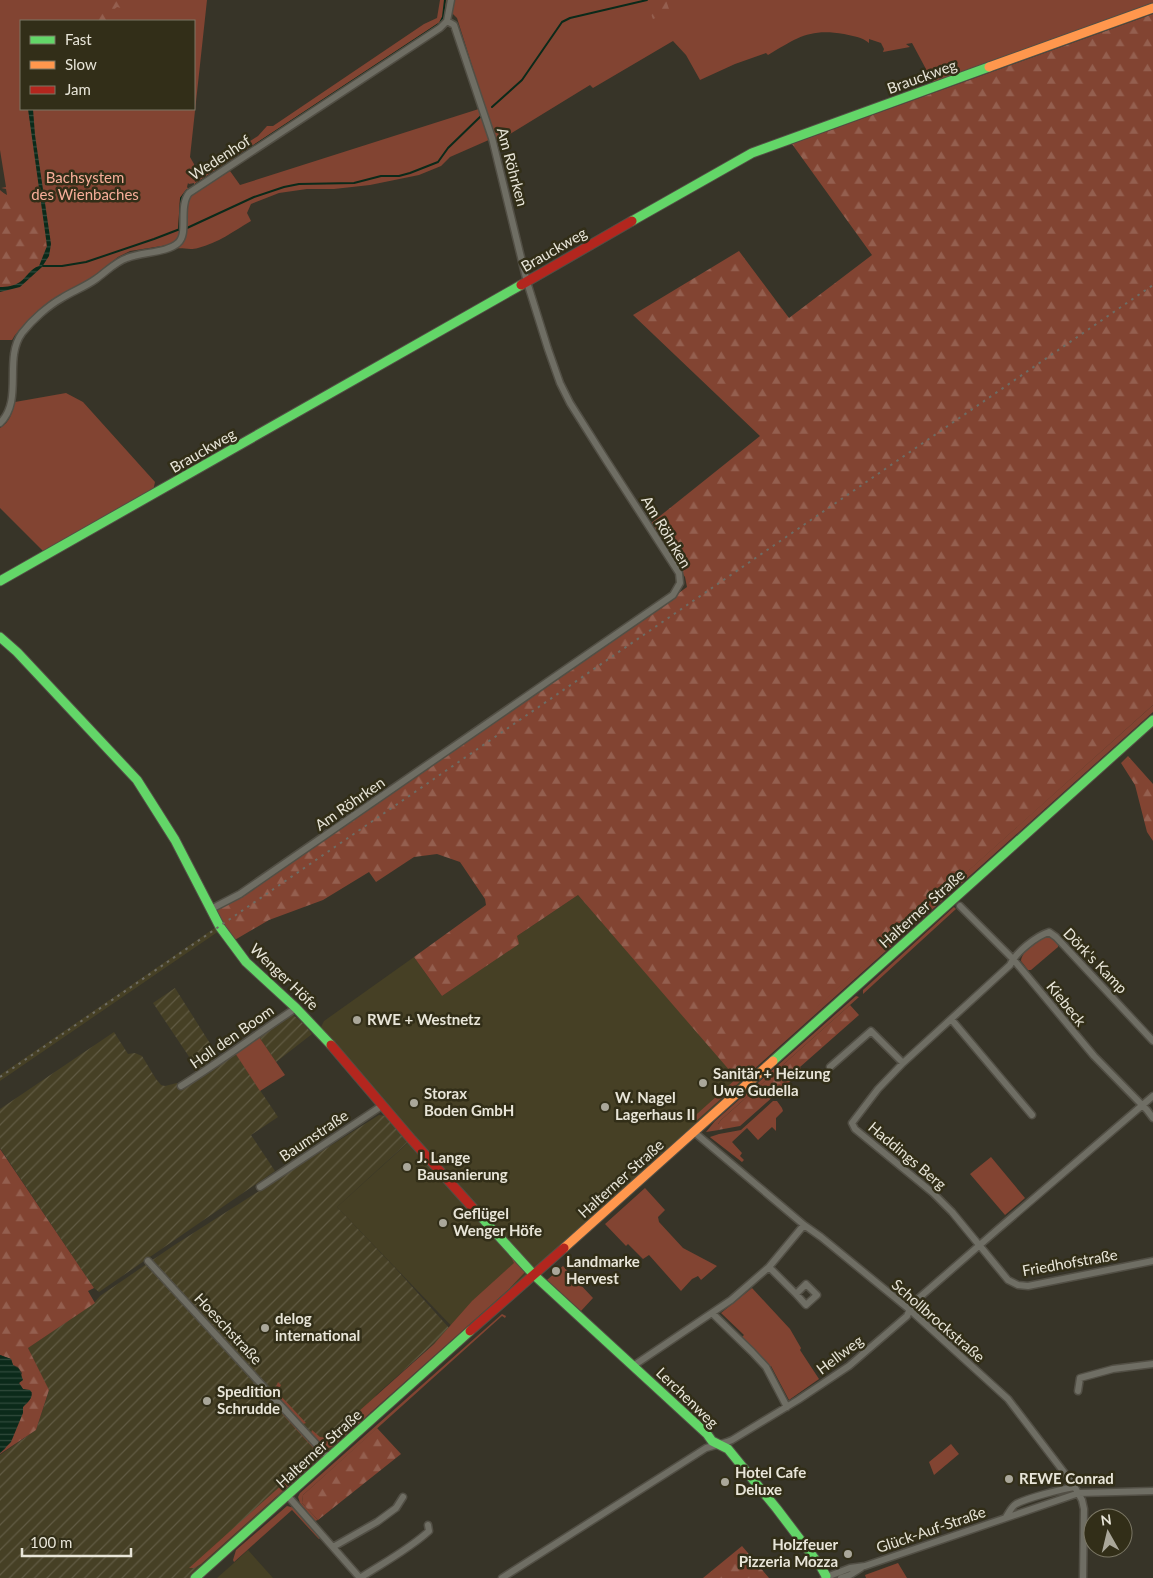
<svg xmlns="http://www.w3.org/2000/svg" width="1153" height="1578" viewBox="0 0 1153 1578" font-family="Lato,sans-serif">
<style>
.built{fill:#464025}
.industrial{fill:url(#industrial-furrows)}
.green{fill:#824432;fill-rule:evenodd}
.forest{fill:url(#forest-firs)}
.water{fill:url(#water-rules)}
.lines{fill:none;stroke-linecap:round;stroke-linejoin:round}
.stream{stroke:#0b2a1a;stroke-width:2}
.street-casing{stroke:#524f45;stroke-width:9}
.fast-casing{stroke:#524f45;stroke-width:11}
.slow-casing{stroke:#524f45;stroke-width:11}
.jam-casing{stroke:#524f45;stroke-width:11}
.street{stroke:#6f6e64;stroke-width:6}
.fast{stroke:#63d668;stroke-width:9}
.slow{stroke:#ff974d;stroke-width:9}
.jam{stroke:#b3261e;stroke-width:9}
.rail{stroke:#6e6c64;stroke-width:2;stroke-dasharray:2.5 5;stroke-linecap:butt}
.poi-dot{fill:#aaa79a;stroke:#322e18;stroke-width:2}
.labels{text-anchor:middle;stroke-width:5;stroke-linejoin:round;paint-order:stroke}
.street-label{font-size:15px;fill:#e8e5d8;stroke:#322e18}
.park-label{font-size:15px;fill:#f7ae99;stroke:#322e18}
.poi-label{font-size:15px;font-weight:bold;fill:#e8e5d8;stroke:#322e18;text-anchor:start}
</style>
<defs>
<pattern id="industrial-furrows" width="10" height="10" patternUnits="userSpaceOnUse" patternTransform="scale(1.25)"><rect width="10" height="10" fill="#464025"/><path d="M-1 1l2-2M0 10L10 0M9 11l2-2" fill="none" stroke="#615b44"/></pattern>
<pattern id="forest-firs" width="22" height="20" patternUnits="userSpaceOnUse" patternTransform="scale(1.25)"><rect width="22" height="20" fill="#824432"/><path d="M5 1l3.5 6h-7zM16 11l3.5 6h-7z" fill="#945f4f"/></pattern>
<pattern id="water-rules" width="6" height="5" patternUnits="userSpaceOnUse" patternTransform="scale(1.25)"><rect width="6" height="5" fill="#0b2a1a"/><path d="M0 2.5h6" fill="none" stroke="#2f493b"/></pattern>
</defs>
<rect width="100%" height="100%" fill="#373428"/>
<path class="built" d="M 578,895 L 745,1086 L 463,1338 L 337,1207 L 411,1140 L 319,1031 L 324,1021 L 414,957 L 442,996 L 518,944 L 517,936 Z
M 216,927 L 219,931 L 0,1081 L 0,1075 Z
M 248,1550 L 273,1578 L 217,1578 L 235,1562 Z"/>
<path class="industrial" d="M 175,988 L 218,1056 L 198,1070 L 153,1003 Z
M 292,1014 L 304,1024 L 312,1034 L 276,1062 L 259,1037 Z
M 114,1032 L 128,1054 L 135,1053 L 142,1056 L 156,1079 L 161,1085 L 165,1086 L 177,1083 L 180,1087 L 235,1053 L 278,1117 L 251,1135 L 275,1171 L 99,1292 L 94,1288 L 0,1148 L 0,1109 Z
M 379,1115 L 387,1116 L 409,1141 L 337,1207 L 398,1271 L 450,1329 L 376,1395 L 369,1412 L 375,1417 L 195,1578 L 0,1578 L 0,1455 L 36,1430 L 49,1391 L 28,1348 L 94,1303 L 100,1296 L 173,1246 L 281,1177 Z"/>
<path class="green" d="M 0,0 L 207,0 L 190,157 L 194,164 L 195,182 L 214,169 L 213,165 L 258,136 L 267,126 L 273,126 L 424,24 L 437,18 L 440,0 L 449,0 L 447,14 L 442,23 L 194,186 L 194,183 L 189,184 L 188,183 L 187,187 L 192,194 L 230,171 L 240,185 L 485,107 L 457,18 L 452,13 L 452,0 L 1153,0 L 1153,5 L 934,84 L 912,43 L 906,44 L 910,47 L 883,52 L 884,49 L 881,43 L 869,39 L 869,43 C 862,37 853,36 844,34 C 809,28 797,38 768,55 L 766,53 L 735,64 L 700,80 L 686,55 L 673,41 L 593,88 L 590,85 L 497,142 L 496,138 L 491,139 L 450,157 L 441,166 L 419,175 L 370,185 L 334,189 L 307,189 L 279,193 L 251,204 L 247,213 L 251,221 C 234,231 218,243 198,248 C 188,251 180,246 171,250 L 168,245 L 130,251 L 118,257 L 89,280 L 51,300 L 15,335 L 12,340 L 0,340 L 0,191 L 7,195 L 6,189 L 1,188 L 6,187 L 0,150 ZM 21,21 L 194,21 L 194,109 L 21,109 Z
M 66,393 L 83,402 L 155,482 L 153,491 L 44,552 L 0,508 L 0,428 C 10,422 12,413 15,402 Z
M 1153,705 L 1153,712 L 695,1122 L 688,1122 Z
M 954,907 L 956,909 L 863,994 L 863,990 Z
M 1047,936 L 1051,937 L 1058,944 L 1058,947 L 1031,970 L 1028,970 L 1021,961 C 1022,951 1037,938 1047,936 Z
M 856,996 L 859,997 L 721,1120 L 718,1124 L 718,1130 L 719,1130 L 706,1132 L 715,1121 Z
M 259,1037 L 285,1075 L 260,1091 L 235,1053 Z
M 773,1101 L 777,1101 L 782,1108 L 783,1111 L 776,1118 L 776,1131 L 772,1127 L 758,1140 L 747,1128 L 732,1142 L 742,1153 L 740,1156 L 744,1160 L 742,1162 L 711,1138 L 710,1137 L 719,1134 L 741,1130 Z
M 991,1157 L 1025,1198 L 1005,1215 L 970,1174 Z
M 645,1188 L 665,1210 L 658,1217 L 659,1222 L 683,1248 L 717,1266 L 701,1280 L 698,1276 L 692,1279 L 681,1291 L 649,1255 L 643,1259 L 628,1244 L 626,1246 L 605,1224 Z
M 512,1256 L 525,1272 L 509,1289 L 333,1446 L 329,1448 L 321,1444 L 311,1433 L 312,1430 L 320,1437 L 329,1438 L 434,1344 L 472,1301 L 514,1263 L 511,1257 Z
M 563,1266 L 593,1298 L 581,1311 L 547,1280 Z
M 752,1288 L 790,1329 L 801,1348 L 800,1350 L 819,1379 L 789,1400 L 771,1366 L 768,1368 L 742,1337 L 744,1335 L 721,1313 Z
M 502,1314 L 506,1316 L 505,1318 L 502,1316 L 303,1495 L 302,1503 L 318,1520 L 315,1521 L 300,1503 L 298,1497 L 300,1493 Z
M 278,1382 L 281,1385 L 279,1389 L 280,1395 L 306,1423 L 303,1424 L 276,1396 L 275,1389 Z
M 273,1404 L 315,1448 L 316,1455 L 315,1462 L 201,1564 L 194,1568 L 189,1568 L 313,1457 L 314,1449 Z
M 951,1444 L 959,1454 L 934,1475 L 929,1462 Z
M 287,1506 L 295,1508 L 320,1538 L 319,1539 L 316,1536 L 292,1510 L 234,1562 L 233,1560 L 236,1550 Z
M 898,1563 L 907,1578 L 866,1578 L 865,1575 Z"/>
<path class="forest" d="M 101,0 L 141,0 L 141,4 L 132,11 L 117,7 L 107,16 L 107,21 L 96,21 Z
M 653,0 L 666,0 L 670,12 L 653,19 L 646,2 Z
M 1153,14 L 1153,705 L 737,1079 L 578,895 L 517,936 L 519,944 L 442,996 L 414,957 L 486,905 L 485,899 L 460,862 L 437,854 L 414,857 L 376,882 L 369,872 L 323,900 L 269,920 L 233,941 L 215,911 L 217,907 L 643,619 L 687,587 L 685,577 L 650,524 L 760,436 L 633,315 L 739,251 L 789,318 L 872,255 L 792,144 Z
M 0,190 L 25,212 L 40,209 L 46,245 L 38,263 L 20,282 L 0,286 Z
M 1128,756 L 1153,784 L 1153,841 L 1147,832 L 1135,785 L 1121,763 Z
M 850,1005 L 859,1015 L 800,1067 L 802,1071 L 740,1126 L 718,1130 L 716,1127 L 721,1120 Z
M 0,1149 L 94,1288 L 88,1291 L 95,1303 L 28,1348 L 49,1390 L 36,1430 L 0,1454 L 0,1453 L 5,1449 L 22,1411 L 23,1407 C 28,1402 31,1400 32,1392 L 23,1389 L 19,1383 L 22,1373 L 18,1367 L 13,1365 L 11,1359 L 0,1355 Z
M 377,1428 L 401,1454 L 318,1520 L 302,1503 L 303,1495 Z
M 742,1546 L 769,1578 L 703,1578 Z"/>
<path class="water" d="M 28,109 L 33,109 L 35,135 L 51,244 L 49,256 L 42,267 L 20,287 L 0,292 L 0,287 C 7,287 14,286 20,282 C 27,277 30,269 39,266 L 47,246 Z
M 0,1355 L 11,1359 L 13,1365 L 19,1369 L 23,1380 L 19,1383 L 23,1389 L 30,1390 C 35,1398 27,1402 23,1407 L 23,1413 L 11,1442 L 0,1453 Z"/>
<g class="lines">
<path class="stream" d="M 492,107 L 522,80 L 562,22 L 570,18 L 647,0
M 196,184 L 440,23 L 443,17 L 445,0
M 187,228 L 254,197 L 284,187 L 299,184 L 354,183 L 381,176 L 399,176 L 410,173 L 438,162 L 448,148 L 481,116
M 179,230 L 181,198 L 187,190
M 43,266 L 62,266 L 86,262 L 154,239 L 180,229"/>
<defs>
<path id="street" d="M 0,423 C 24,400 3,359 22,333 C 32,320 48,306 62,298 C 73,291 85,287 96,279 C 106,272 115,262 127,258 C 141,252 167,253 178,243 C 189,234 178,207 189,193 L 440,28 L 447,21 L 451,0
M 960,906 L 1013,959 L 1094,1056 L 1147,1110 L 1153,1118
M 211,909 L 240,894 L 673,595 L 680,583 L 679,573 L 606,460 L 570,403 L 560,383 L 548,349 L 527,282 L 492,138 L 454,25 L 447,21
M 951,1019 L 1032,1115
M 1153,1041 L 1056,937 L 1049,932 C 1036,936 1015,953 1010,965 L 903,1063 L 878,1089 L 852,1123 L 855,1129 L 933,1193 L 952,1212 L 1008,1280 L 1018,1285 L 1028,1286 L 1153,1261
M 830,1067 L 871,1031 L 903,1063
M 181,1086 C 221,1061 258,1033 296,1008
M 694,1132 L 804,1225 L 821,1237 L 910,1310 L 1008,1399 L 1073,1484 L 1082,1500 L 1084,1509 L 1083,1578
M 260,1187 L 383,1105
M 148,1261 L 329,1458
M 769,1267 L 796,1294
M 806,1284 L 817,1295 L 806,1305 L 796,1294 Z
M 712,1313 L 752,1352 L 766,1367 L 787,1407
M 633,1366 L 731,1300 L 769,1267 L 804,1225
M 1078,1391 L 1080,1378 L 1113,1369 L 1153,1364
M 287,1495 L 360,1578
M 1006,1517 C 1009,1513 1011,1507 1016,1504 C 1027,1498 1062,1489 1075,1487
M 333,1547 L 377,1522 L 396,1508 L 403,1497
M 360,1578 C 383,1563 408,1550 429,1531 L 428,1525
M 502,1578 L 706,1448 L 727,1442 L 732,1440 L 798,1400 L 849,1366 L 907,1316 L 912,1304 L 997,1230 L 1153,1096
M 824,1578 L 850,1568 L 865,1566 L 1079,1493 L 1153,1491
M 841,1578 L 850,1575 L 861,1568"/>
<path id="fast" d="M 632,221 L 752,153 L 989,67
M 0,581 L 521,285
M 0,637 L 17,652 L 137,780 L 175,840 L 220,927 L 246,962 L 296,1008 L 331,1045
M 773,1061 L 1153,720
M 473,1208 L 534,1275 L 707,1434 L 712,1441 L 728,1449 L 777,1509 L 821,1567 L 826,1576
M 195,1578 L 470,1331"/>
<path id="slow" d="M 989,67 L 1153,8
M 564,1248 L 773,1061"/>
<path id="jam" d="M 521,285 L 632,221
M 331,1045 L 412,1140 L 473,1208
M 470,1331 L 564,1248"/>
</defs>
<use href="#street" class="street-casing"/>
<use href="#fast" class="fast-casing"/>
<use href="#slow" class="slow-casing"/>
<use href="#jam" class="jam-casing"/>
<use href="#street" class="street"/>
<use href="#fast" class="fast"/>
<use href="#slow" class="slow"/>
<use href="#jam" class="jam"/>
<path class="rail" d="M 0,1077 L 1153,285"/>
</g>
<g class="poi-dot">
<circle cx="357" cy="1020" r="5"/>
<circle cx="703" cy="1083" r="5"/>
<circle cx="414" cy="1103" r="5"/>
<circle cx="605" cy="1107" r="5"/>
<circle cx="407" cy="1167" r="5"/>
<circle cx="443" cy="1223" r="5"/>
<circle cx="556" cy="1271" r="5"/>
<circle cx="265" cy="1328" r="5"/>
<circle cx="207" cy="1401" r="5"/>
<circle cx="1009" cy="1479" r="5"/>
<circle cx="725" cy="1482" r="5"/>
<circle cx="848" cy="1554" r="5"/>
</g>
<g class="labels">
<g class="street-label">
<text transform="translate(922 77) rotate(-20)" y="5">Brauckweg</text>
<text transform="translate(220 158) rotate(-33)" y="5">Wedenhof</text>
<text transform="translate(512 167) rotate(75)" y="5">Am Röhrken</text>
<text transform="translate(554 250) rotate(-30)" y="5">Brauckweg</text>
<text transform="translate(203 451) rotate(-30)" y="5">Brauckweg</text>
<text transform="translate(666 532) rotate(59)" y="5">Am Röhrken</text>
<text transform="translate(350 804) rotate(-35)" y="5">Am Röhrken</text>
<text transform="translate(922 909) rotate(-42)" y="5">Halterner Straße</text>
<text transform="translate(1095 961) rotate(46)" y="5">Dörk's Kamp</text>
<text transform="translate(284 977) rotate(44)" y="5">Wenger Höfe</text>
<text transform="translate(1066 1004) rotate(51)" y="5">Kiebeck</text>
<text transform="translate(232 1037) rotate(-35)" y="5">Holl den Boom</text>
<text transform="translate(314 1136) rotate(-34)" y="5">Baumstraße</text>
<text transform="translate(907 1156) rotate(40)" y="5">Haddings Berg</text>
<text transform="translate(621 1179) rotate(-42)" y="5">Halterner Straße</text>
<text transform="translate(1070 1263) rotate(-10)" y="5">Friedhofstraße</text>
<text transform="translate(938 1321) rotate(41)" y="5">Schollbrockstraße</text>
<text transform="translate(228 1329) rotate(47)" y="5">Hoeschstraße</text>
<text transform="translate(840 1355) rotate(-37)" y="5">Hellweg</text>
<text transform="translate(687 1398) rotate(44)" y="5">Lerchenweg</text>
<text transform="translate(319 1449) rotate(-42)" y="5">Halterner Straße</text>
<text transform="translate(931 1530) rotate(-19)" y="5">Glück-Auf-Straße</text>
</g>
<g class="park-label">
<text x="85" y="183">Bachsystem<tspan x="85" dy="17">des Wienbaches</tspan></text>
</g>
<g class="poi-label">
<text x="367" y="1025">RWE + Westnetz</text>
<text x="713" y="1079">Sanitär + Heizung<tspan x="713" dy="17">Uwe Gudella</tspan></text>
<text x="424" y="1099">Storax<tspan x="424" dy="17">Boden GmbH</tspan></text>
<text x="615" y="1103">W. Nagel<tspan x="615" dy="17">Lagerhaus II</tspan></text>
<text x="417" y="1163">J. Lange<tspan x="417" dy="17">Bausanierung</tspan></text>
<text x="453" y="1219">Geflügel<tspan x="453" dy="17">Wenger Höfe</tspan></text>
<text x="566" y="1267">Landmarke<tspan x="566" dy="17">Hervest</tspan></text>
<text x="275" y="1324">delog<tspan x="275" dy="17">international</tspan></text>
<text x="217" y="1397">Spedition<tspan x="217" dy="17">Schrudde</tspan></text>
<text x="735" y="1478">Hotel Cafe<tspan x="735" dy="17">Deluxe</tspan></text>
<text x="1019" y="1484">REWE Conrad</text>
<text x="838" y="1550" text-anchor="end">Holzfeuer<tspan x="838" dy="17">Pizzeria Mozza</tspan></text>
</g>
</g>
<rect x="20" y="20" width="175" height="90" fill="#322e18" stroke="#7b7765"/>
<rect x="30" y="36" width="25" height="8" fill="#63d668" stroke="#7b7765"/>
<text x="65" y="45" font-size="15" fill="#e8e5d8">Fast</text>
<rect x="30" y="61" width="25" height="8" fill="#ff974d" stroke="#7b7765"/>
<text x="65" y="70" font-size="15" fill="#e8e5d8">Slow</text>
<rect x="30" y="86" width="25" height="8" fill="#b3261e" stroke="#7b7765"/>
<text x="65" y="95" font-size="15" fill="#e8e5d8">Jam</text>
<g transform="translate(1108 1533) rotate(352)"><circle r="24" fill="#322e18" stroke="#7b7765"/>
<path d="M0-4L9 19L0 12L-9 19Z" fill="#aaa79a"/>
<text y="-8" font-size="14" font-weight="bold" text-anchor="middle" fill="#e8e5d8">N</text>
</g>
<path d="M22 1548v8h109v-8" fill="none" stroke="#e8e5d8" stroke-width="2.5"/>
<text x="30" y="1548" font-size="15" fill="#e8e5d8" stroke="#322e18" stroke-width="4" paint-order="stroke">100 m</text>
</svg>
